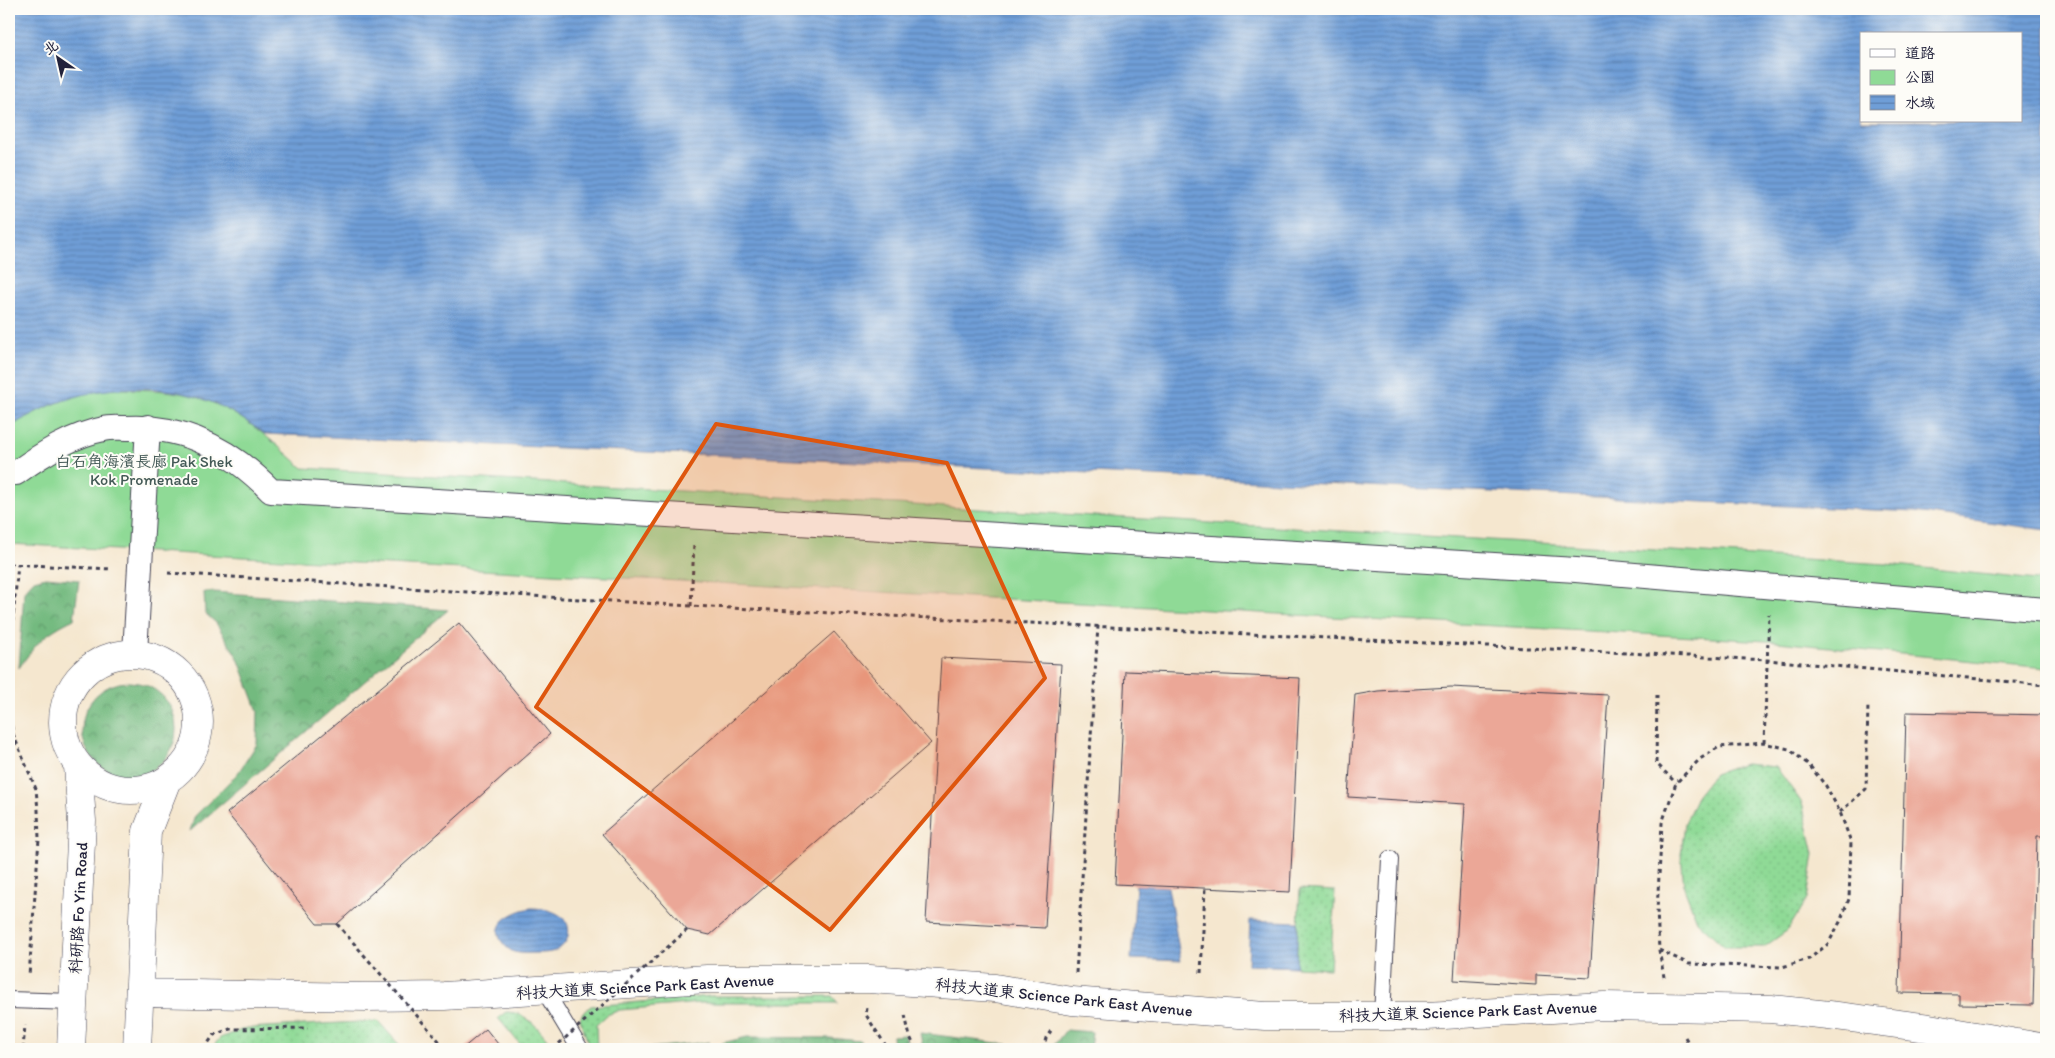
<svg xmlns="http://www.w3.org/2000/svg" width="2055" height="1058" viewBox="0 0 2055 1058" font-family="Itim,'LXGW WenKai TC',sans-serif">
<style>
.grass{fill:url(#grass-dots);stroke:#587e68}
.forest{fill:url(#forest-crowns);stroke:#4a6e5d}
.park{fill:#8fda96;stroke:#587e68}
.water{fill:url(#water-rules);stroke:#486089;fill-rule:evenodd}
.building{fill:#eba797}
.lines{fill:none;stroke-linecap:round;stroke-linejoin:round}
.service-casing{stroke:#424051;stroke-width:18}
.pedestrian-casing{stroke:#424051;stroke-width:26}
.minor-casing{stroke:#424051;stroke-width:29}
.path{stroke:#424051;stroke-width:3;stroke-dasharray:4 4;stroke-linecap:butt}
.service{stroke:#fff;stroke-width:16}
.pedestrian{stroke:#fff;stroke-width:24}
.minor{stroke:#fff;stroke-width:28}
.path-bridge{stroke:#424051;stroke-width:3;stroke-dasharray:4 4;stroke-linecap:butt}
.marked{fill:#de560e;fill-opacity:0.2;stroke:#de560e;stroke-width:4;stroke-linejoin:round}
.labels{text-anchor:middle;stroke-width:4;stroke-linejoin:round;paint-order:stroke}
.park-label{font-size:16px;fill:#435956;stroke:#fdfcf7}
.street-label{font-size:16px;fill:#22223b;stroke:#fdfcf7}
</style>
<defs>
<pattern id="grass-dots" width="8" height="8" patternUnits="userSpaceOnUse" patternTransform="scale(1.25)"><rect width="8" height="8" fill="#8fda96"/><path d="M2 2h.1M6 6h.1" fill="none" stroke="#7bbb82" stroke-width="1.8" stroke-linecap="round"/></pattern>
<pattern id="forest-crowns" width="20" height="18" patternUnits="userSpaceOnUse" patternTransform="scale(1.25)"><rect width="20" height="18" fill="#73ba7f"/><path d="M2 6a3 3 0 1 1 6 0M12 15a3 3 0 1 1 6 0" fill="none" stroke="#5e9769"/></pattern>
<pattern id="water-rules" width="6" height="5" patternUnits="userSpaceOnUse" patternTransform="scale(1.25)"><rect width="6" height="5" fill="#6f9ed7"/><path d="M0 2.5h6" fill="none" stroke="#5b80b0"/></pattern>
</defs>
<rect width="100%" height="100%" fill="#fdfcf7"/>
<filter id="ink" filterUnits="userSpaceOnUse"><feTurbulence type="fractalNoise" baseFrequency=".02" numOctaves="2"/><feDisplacementMap in="SourceGraphic" scale="10" xChannelSelector="R" yChannelSelector="G"/><feConvolveMatrix kernelMatrix="1 2 1 2 8 2 1 2 1" color-interpolation-filters="sRGB"/></filter>
<filter id="wash" filterUnits="userSpaceOnUse"><feTurbulence type="fractalNoise" baseFrequency=".0096" numOctaves="4" result="noise"/><feDisplacementMap in="SourceGraphic" scale="20" xChannelSelector="R" yChannelSelector="G"/><feGaussianBlur stdDeviation="1.12" result="paint"/><feColorMatrix in="noise" values="0 0 0 0 0 0 0 0 0 0 0 0 0 0 0 0 0 1.4 0 .05"/><feComposite in="paint" operator="in"/></filter>
<g filter="url(#wash)">
<rect width="100%" height="100%" fill="#f5e7cf"/>
<path class="grass" d="M 1745,764 L 1776,767 L 1802,803 L 1814,854 L 1807,899 L 1788,930 L 1764,947 L 1725,947 L 1697,921 L 1684,887 L 1681,854 L 1685,823 L 1698,794 L 1714,774 Z
M 1300,889 L 1335,891 L 1330,969 L 1296,967 Z
M 711,996 L 832,996 L 838,1003 L 700,1003 L 620,1010 L 607,1015 L 596,1025 L 597,1049 L 590,1049 L 580,1019 L 583,1012 L 591,1006 Z
M 506,1012 C 529,1012 541,1032 555,1049 L 524,1049 L 498,1018 Z
M 378,1021 L 403,1049 L 211,1049 L 220,1038 L 247,1028 Z"/>
<path class="forest" d="M 46,577 L 79,580 L 74,619 C 45,633 37,642 19,668 L 24,591 L 34,580 Z
M 204,592 L 214,592 L 448,610 L 190,831 L 195,816 L 238,773 L 257,744 L 258,711 L 238,658 L 216,623 L 205,613 Z
M82 729a47 47 0 1 1 94 0a47 47 0 1 1-94 0Z
M 1066,1030 L 1092,1032 L 1090,1049 L 1051,1049 Z
M 920,1033 L 1028,1047 L 1027,1049 L 926,1049 L 922,1043 Z
M 904,1035 L 911,1049 L 898,1049 L 892,1041 L 893,1036 Z
M 747,1037 L 829,1038 L 861,1041 L 854,1049 L 717,1049 L 722,1043 Z
M 709,1042 L 702,1049 L 650,1049 L 650,1048 Z"/>
<path class="park" d="M 106,389 C 131,389 155,389 179,393 C 229,401 267,436 303,468 L 1886,564 L 2046,581 L 2046,668 L 1767,641 L 9,544 L 9,428 C 39,407 70,397 106,389 Z"/>
<path class="water" d="M 9,9 L 2046,9 L 2046,530 L 1915,512 L 265,434 C 249,423 234,412 216,404 C 149,375 68,387 9,428 ZM 1861,34 L 2021,34 L 2021,121 L 1861,121 Z
M 1136,885 L 1168,887 L 1181,961 L 1131,959 Z
M 531,908 C 547,908 573,914 568,936 C 567,941 564,945 560,948 C 553,953 545,953 537,953 C 530,953 522,954 514,952 C 509,950 506,947 502,942 C 489,923 515,911 531,908 Z
M 1250,920 L 1298,922 L 1296,967 L 1248,965 Z"/>
<g id="blocks">
<path class="building" d="M 459,623 L 550,734 L 337,924 L 317,924 L 227,813 Z
M 834,632 L 931,743 L 710,935 L 687,930 L 602,834 Z
M 941,658 L 1061,664 L 1045,928 L 926,922 Z
M 1125,671 L 1300,678 L 1290,892 L 1115,884 Z
M 1451,687 L 1608,695 L 1590,978 L 1536,975 L 1536,985 L 1454,980 L 1465,804 L 1348,797 L 1355,695 L 1378,691 Z
M 1906,712 L 2046,715 L 2046,836 L 2037,836 L 2033,1005 L 1959,1004 L 1959,994 L 1899,993 Z
M 486,1029 L 502,1049 L 462,1049 Z"/>
</g>
</g>
<g filter="url(#ink)">
<use href="#blocks" fill-opacity="0" stroke="#424051" stroke-width="1"/>
<g class="lines">
<defs>
<path id="service" d="M 545,991 L 580,1049
M 9,1000 L 74,1002
M 1382,1016 L 1390,859"/>
<path id="pedestrian" d="M 9,472 L 16,473 C 42,454 72,435 104,429 C 111,427 119,428 127,428 C 185,425 231,450 271,491 L 1576,570 L 2046,610
M 135,653 L 148,427"/>
<path id="minor" d="M63 722a68 68 0 1 1 136 0a68 68 0 1 1-136 0Z
M 140,993 L 367,997 L 444,996 L 707,979 L 870,979 L 995,988 L 1072,1001 L 1265,1016 L 1427,1016 L 1604,1006 L 1771,1009 L 1829,1015 L 1929,1028 L 2046,1048
M 71,1049 L 82,821 L 78,766
M 137,1049 L 147,831 L 167,780"/>
</defs>
<use href="#service" class="service-casing"/>
<use href="#pedestrian" class="pedestrian-casing"/>
<use href="#minor" class="minor-casing"/>
<path class="path" d="M 9,564 L 112,569
M 168,573 L 691,606 L 1767,660 L 2046,685
M 691,606 L 694,544
M 9,662 L 18,564
M 1657,695 L 1656,763 L 1676,783
M 9,710 L 13,734 L 36,789 L 38,810 L 39,839 L 29,976
M 1764,743 L 1769,614
M 1840,812 L 1866,789 L 1868,704
M 1659,950 L 1689,964 L 1782,967 L 1809,959 L 1828,944 L 1840,922 L 1849,899 L 1851,842 L 1840,812 L 1826,786 L 1809,765 L 1789,749 L 1764,743 L 1719,747 L 1700,759 L 1676,783 L 1662,823 L 1657,910 L 1659,950 L 1664,977
M 1076,973 L 1098,626
M 1201,973 L 1205,888
M 867,1008 L 866,1015 L 888,1049
M 905,1015 L 910,1037 L 916,1049
M 1685,1037 L 1692,1049
M 23,1049 L 25,1025
M 204,1049 L 214,1035 L 230,1029 L 308,1028
M 1043,1049 L 1046,1038 L 1053,1028"/>
<use href="#service" class="service"/>
<use href="#pedestrian" class="pedestrian"/>
<use href="#minor" class="minor"/>
<path class="path-bridge" d="M 337,924 L 446,1049
M 553,1049 L 687,930"/>
</g>
</g>
<path class="marked" d="M 716,424 L 947,463 L 1045,678 L 830,930 L 536,707 Z"/>
<g class="labels">
<g class="park-label">
<text x="144" y="467">白石角海濱長廊 Pak Shek<tspan x="144" dy="18">Kok Promenade</tspan></text>
</g>
<g class="street-label">
<text transform="translate(78 908) rotate(-87)" y="6">科研路 Fo Yin Road</text>
<text transform="translate(645 986) rotate(-3)" y="6">科技大道東 Science Park East Avenue</text>
<text transform="translate(1064 997) rotate(6)" y="6">科技大道東 Science Park East Avenue</text>
<text transform="translate(1468 1011) rotate(-2)" y="6">科技大道東 Science Park East Avenue</text>
</g>
</g>
<rect width="2055" height="1058" fill="none" stroke="#fdfcf7" stroke-width="30"/>
<rect x="1860" y="32" width="162" height="90" fill="#fdfcf7" stroke="#a5a5ac"/>
<rect x="1870" y="49" width="25" height="8" fill="#ffffff" stroke="#a5a5ac"/>
<text x="1905" y="58" font-size="15" fill="#22223b">道路</text>
<rect x="1870" y="70" width="25" height="15" fill="#8fda96" stroke="#a5a5ac"/>
<text x="1905" y="82" font-size="15" fill="#22223b">公園</text>
<rect x="1870" y="95" width="25" height="15" fill="url(#water-rules)" stroke="#a5a5ac"/>
<text x="1905" y="108" font-size="15" fill="#22223b">水域</text>
<g transform="translate(58 58) rotate(326)" stroke="#fdfcf7" stroke-width="4" paint-order="stroke">
<path d="M0-4L9 19L0 12L-9 19Z" fill="#22223b"/>
<text y="-8" font-size="14" font-weight="bold" text-anchor="middle" fill="#22223b">北</text>
</g>
</svg>
